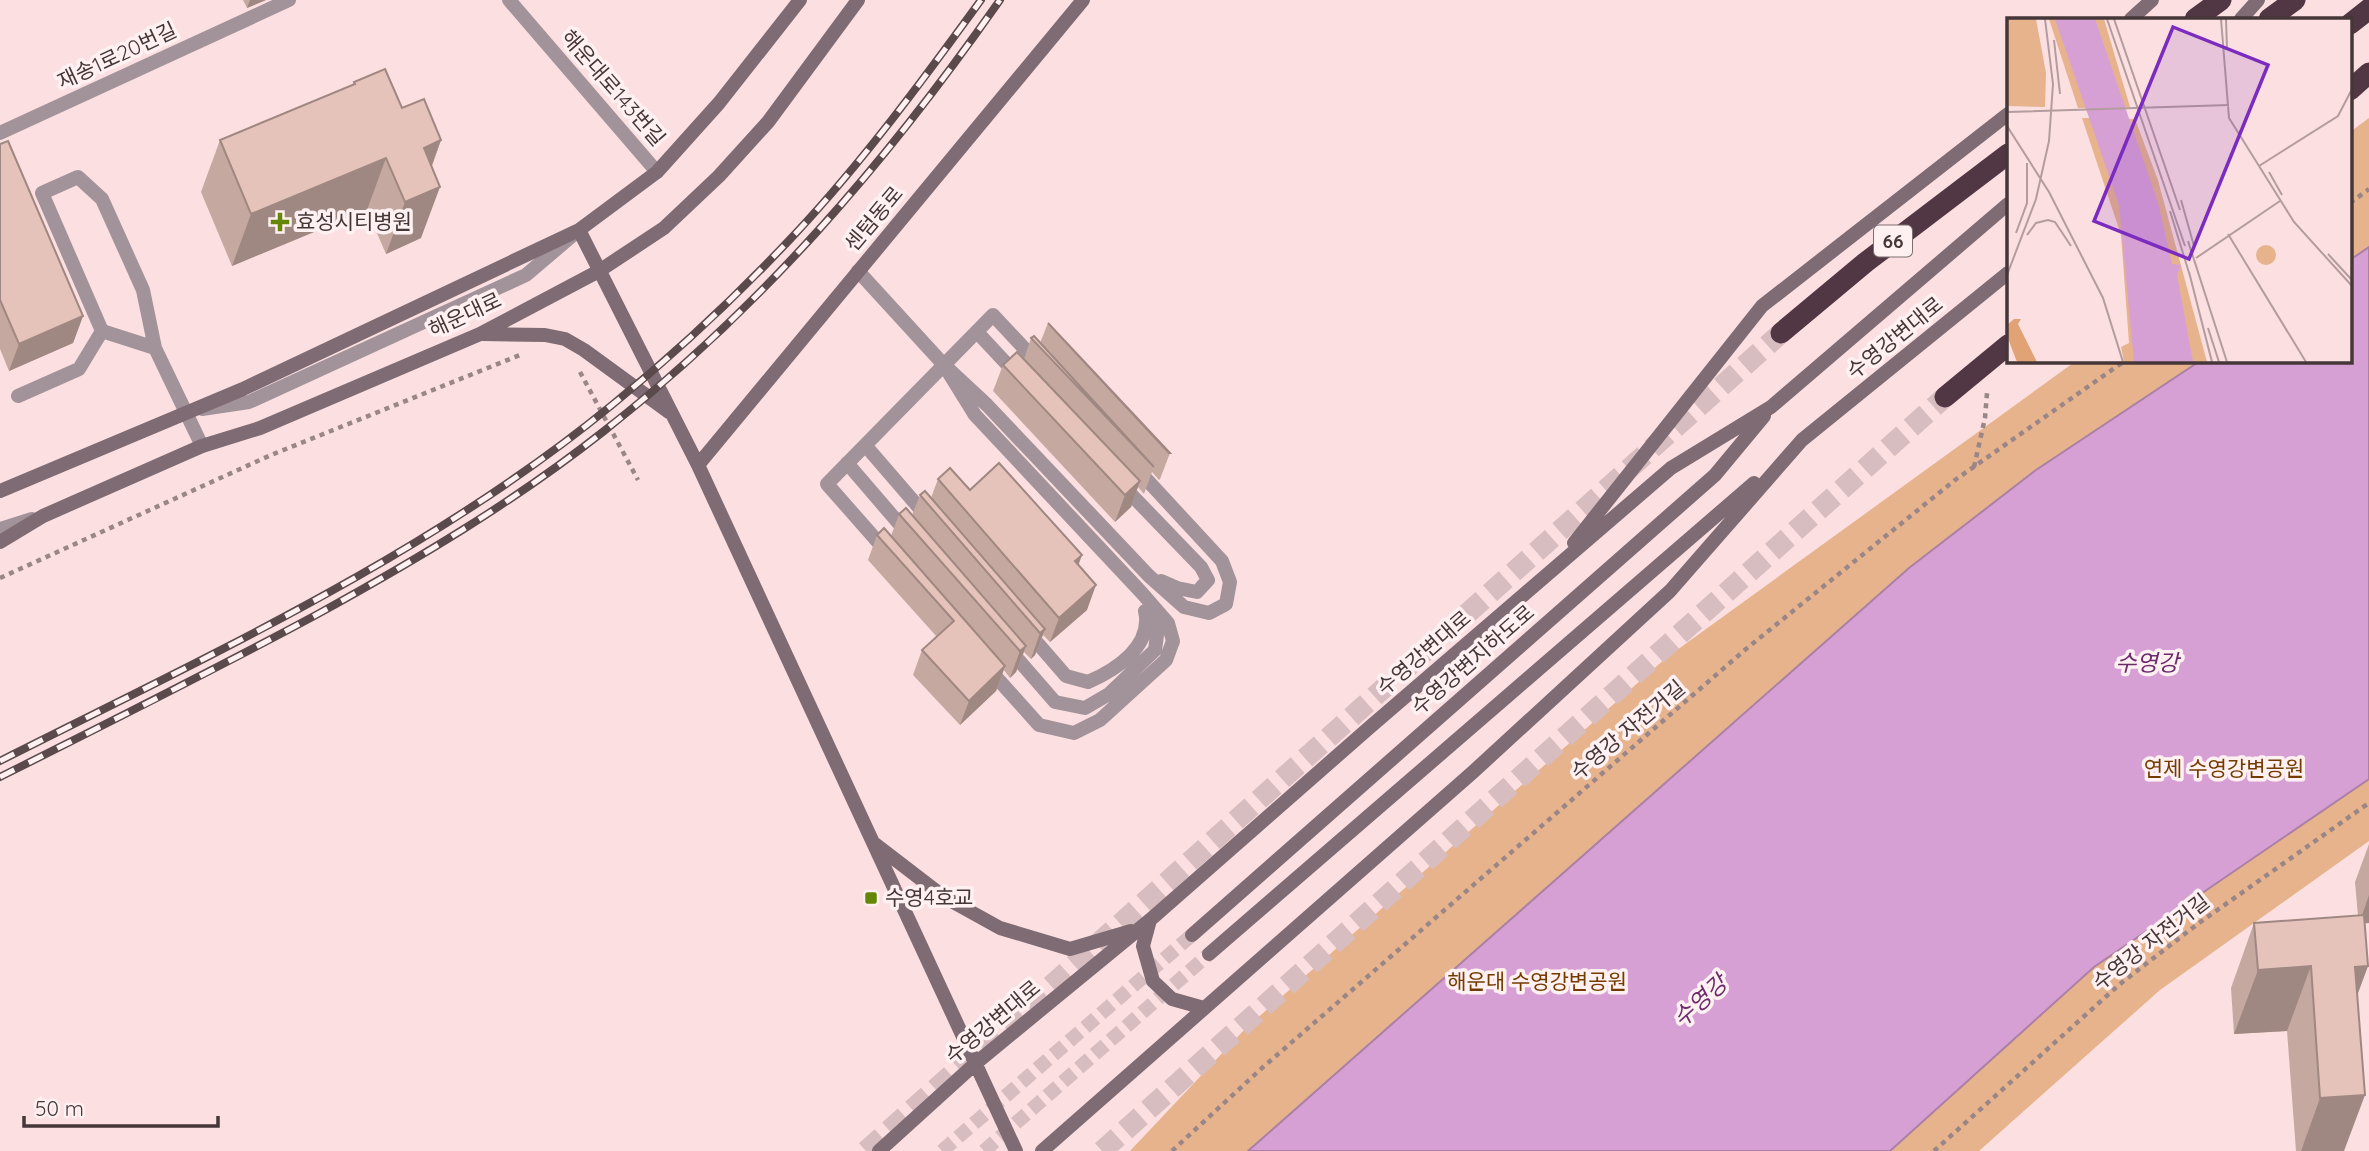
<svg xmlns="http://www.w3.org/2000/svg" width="2369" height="1151" viewBox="0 0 2369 1151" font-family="Quicksand,'Noto Sans KR',sans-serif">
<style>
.green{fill:#e6b38d}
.water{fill:#d7a0d4;stroke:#ab80a5;stroke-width:2}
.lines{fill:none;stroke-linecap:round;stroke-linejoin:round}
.secondary-tunnel{stroke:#d7bdbf;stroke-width:14;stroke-dasharray:14 7;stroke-linecap:butt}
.highway-tunnel{stroke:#d7bdbf;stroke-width:21;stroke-dasharray:21 10;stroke-linecap:butt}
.path{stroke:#9a8587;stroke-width:4.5;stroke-dasharray:5 5;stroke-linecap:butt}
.lane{stroke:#a19399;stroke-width:14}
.street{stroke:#a19399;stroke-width:14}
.secondary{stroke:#7e6b73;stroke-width:14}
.highway{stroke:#513743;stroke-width:21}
.rail-casing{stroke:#5a4a4b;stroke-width:8}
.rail{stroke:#fff0f1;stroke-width:5;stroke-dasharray:16;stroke-linecap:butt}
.wall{fill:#c5a8a0}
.shaded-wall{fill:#a08882}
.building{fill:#e5c3ba;stroke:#a08882;stroke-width:2}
.poi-dot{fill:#648706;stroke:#fff0f1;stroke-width:2.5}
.labels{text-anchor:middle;stroke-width:7;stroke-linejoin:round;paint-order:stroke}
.shield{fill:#fff0f1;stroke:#7d6e70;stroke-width:2}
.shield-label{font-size:19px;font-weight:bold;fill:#453738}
.street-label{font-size:21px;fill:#453738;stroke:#fff0f1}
.poi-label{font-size:21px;fill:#453738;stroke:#fff0f1;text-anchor:start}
.park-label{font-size:21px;fill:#733b00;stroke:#fff0f1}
.water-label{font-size:23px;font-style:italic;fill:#6c2b6b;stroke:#fff0f1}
.inset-road{fill:none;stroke:#b39c9d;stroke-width:2}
.view{fill:#7b2cbf;fill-opacity:0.15;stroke:#7b2cbf;stroke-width:3.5}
.inset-edge{fill:none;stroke:#453738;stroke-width:3.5}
</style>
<rect width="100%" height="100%" fill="#fcdfe1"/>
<path class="green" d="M 2369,118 L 2369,841 L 2160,990 L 1979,1151 L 1130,1151 L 1245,1029 L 1666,658 L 2076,361 L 2350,360 L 2350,132 Z"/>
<path class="water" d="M 2369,247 L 2369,779 L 2094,967 L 1890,1151 L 1248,1151 L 1909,568 L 2036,470 L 2200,361 L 2350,360 L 2350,260 Z"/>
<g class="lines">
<path class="secondary-tunnel" d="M 942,1151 L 1192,935
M 984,1151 L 1209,954"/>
<path class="highway-tunnel" d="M 866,1151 L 1781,333
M 1102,1151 L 1945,397"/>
<path class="path" d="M 2350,203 L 2369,189
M 580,372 L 638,480
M 1974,467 L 1985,418 L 1987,393
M 0,578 L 271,455 L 520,355
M 1172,1151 L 1262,1068 L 1746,649 L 1955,480 L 2126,360
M 1934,1151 L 2120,984 L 2199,923 L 2369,803"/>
<path class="lane" d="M 858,271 L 944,365 L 987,405 L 1149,576 L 1184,607 L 1209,613 L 1226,604 L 1230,582 L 1222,561 L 1136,468
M 977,332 L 1019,377
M 944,365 L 975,415 L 1141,592 L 1168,623 L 1173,641 L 1166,660 L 1100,720 L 1074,733 L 1039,725 L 987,667
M 18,396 L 79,369 L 102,331
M 202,409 L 249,402 L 526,275 L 573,235
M 865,445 L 928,518
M 847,463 L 908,534
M 1122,485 L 1201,567 L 1208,580 L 1197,592 L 1177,588 L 1161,581
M 0,529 L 32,519
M 886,551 L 827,484 L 993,315 L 1038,363
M 1027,631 L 1066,676 L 1088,682 C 1116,670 1153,646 1145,611
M 1009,649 L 1055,702 L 1085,708 L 1109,694 L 1155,650 L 1157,635 L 1155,621 L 1149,609"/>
<path class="street" d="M 509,0 L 657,172
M 0,133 L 289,0
M 155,348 L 102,331 L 42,193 L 78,177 L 102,199 L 143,290 L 155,348 L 202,446"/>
<path class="secondary" d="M 2131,19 L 2152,0
M 2241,19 L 2258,0
M 579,230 L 698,465 L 1016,1151
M 482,334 L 545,335 L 565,339 L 584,350 L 669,412
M 698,465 L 1083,0
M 0,491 L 243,389 L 579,230 L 657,172 L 719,103 L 800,0
M 0,542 L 43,516 L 202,446 L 260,428 L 480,334 L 599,271 L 664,228 L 719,176 L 768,122 L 858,0
M 1574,543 L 1762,306 L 2008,114
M 875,844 L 944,897 L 1000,928 L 1070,949 L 1131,931
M 1150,920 L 1143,946 L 1153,981 L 1172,999 L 1204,1008
M 1192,935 L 1715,475 L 1764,416
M 1209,954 L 1754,483
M 879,1151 L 976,1063 L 1150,920 L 1370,727 L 1671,468 L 1771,407 L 2008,204
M 1042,1151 L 1473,772 L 1670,591 L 1802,440 L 2008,273"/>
<path class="highway" d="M 2195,19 L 2221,0
M 2269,19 L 2295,0
M 2350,24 L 2369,9
M 2350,90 L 2369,73
M 1781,333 L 1866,262 L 2008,154
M 1945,397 L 2008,345"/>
<defs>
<path id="rail" d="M 0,761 C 210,655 429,555 612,405 C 677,352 739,294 796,233 C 864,160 923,80 981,0
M 0,777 C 106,724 212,671 316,615 C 416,560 514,502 604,431 C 762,307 885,164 1000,0"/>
</defs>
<use href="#rail" class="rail-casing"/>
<use href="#rail" class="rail"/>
</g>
<path class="wall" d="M 243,0 L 266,0 L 247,8 Z
M 354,82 L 402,108 L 441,140 L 432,166 L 421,238 L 386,254 L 367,210 L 232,266 L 201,192 L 220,140 L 353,85 Z
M 0,144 L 83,316 L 73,343 L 9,371 L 0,349 Z
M 1048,323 L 1170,453 L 1160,479 L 1159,480 L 1152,472 L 1144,494 L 1138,487 L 1131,507 L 1115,522 L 993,391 L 1003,365 L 1024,359 L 1031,338 L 1040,343 Z
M 938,479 L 970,490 L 1078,565 L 1087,610 L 1050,642 L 1043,635 L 1035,655 L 1031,659 L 1024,652 L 1016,672 L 1010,678 L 1004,670 L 996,691 L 960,725 L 913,675 L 922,650 L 937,637 L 868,560 L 877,535 L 891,536 L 899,514 L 912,515 L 920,495 L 931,498 Z
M 2369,844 L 2369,923 L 2365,923 L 2368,966 L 2357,995 L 2344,1151 L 2296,1151 L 2287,1031 L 2234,1034 L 2231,988 L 2254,923 L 2358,916 L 2355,882 Z"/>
<path class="shaded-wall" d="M 250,0 L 266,0 L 247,8 Z
M 441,140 L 422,192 L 424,148 Z
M 386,158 L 367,210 L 232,266 L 251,214 Z
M 440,187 L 421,238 L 386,254 L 405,202 Z
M 83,316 L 73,343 L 9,371 L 19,344 Z
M 1140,481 L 1131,507 L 1115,522 L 1125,495 Z
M 1082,555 L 1073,580 L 1075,561 Z
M 1096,585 L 1087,610 L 1050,642 L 1059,618 Z
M 1045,629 L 1035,655 L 1031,659 L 1040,633 Z
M 1026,646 L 1016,672 L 1010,678 L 1020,651 Z
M 1005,666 L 996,691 L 960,725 L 969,701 Z
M 2369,895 L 2369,923 L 2359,924 Z
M 2311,966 L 2287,1031 L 2234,1034 L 2258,970 Z
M 2368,966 L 2344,1031 L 2355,967 Z
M 2365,1095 L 2344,1151 L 2301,1151 L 2320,1098 Z"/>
<path class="building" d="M 385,69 L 402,108 L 424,99 L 441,140 L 424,148 L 440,187 L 405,202 L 386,158 L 251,214 L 220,140 L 355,84 L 354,82 Z
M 8,141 L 83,316 L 19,344 L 0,300 L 0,144 Z
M 1048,323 L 1170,453 L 1169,453 Z
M 1034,336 L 1154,467 L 1031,338 Z
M 1017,352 L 1140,481 L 1125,495 L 1003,365 Z
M 999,463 L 1082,555 L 1075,561 L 1096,585 L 1059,618 L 938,479 L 950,468 L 970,490 Z
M 925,491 L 1045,629 L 1040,633 L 920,495 Z
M 906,508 L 1026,646 L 1020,651 L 899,514 Z
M 884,528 L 1005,666 L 969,701 L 922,650 L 954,621 L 877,535 Z
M 2364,915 L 2368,966 L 2355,967 L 2365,1095 L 2320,1098 L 2311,966 L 2258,970 L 2254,923 Z"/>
<g class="poi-dot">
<path d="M276.5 211.5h7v7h7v7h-7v7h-7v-7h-7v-7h7z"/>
<rect x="864" y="891" width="14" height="14" rx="3.5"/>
</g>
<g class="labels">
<rect class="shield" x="1874" y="225.5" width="38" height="31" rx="5"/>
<g class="shield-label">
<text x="1893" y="248">66</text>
</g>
<g class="street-label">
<text transform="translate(117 56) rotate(-25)" y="7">재송1로20번길</text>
<text transform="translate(613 88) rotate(49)" y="7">해운대로143번길</text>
<text transform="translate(874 219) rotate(-50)" y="7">센텀동로</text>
<text transform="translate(465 315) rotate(-25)" y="7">해운대로</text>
<text transform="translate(1895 338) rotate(-39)" y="7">수영강변대로</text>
<text transform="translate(1424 653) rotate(-41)" y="7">수영강변대로</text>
<text transform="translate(1473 660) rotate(-41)" y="7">수영강변지하도로</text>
<text transform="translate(1628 730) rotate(-40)" y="7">수영강 자전거길</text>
<text transform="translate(2151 942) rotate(-38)" y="7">수영강 자전거길</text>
<text transform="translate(993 1022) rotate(-40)" y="7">수영강변대로</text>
</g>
<g class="poi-label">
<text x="296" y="229">효성시티병원</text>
<text x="885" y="905">수영4호교</text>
</g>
<g class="park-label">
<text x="2224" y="776">연제 수영강변공원</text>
<text x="1537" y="989">해운대 수영강변공원</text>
</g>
<g class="water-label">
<text x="2147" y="671">수영강</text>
<text transform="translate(1700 1001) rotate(-42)" y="8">수영강</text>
</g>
</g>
<g transform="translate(2007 18)">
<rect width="345" height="345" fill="#fcdfe1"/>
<path d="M 0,1 L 29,1 L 39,55 L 38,89 L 0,88 ZM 42,1 L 97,1 L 123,89 L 71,90 ZM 75,100 L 128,101 L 151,162 L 200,344 L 117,344 L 114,329 L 122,325 L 114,217 ZM249 237a10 10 0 1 1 20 0a10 10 0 1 1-20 0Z" fill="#e6b38d"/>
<path d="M 7,301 L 14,301 L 11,306 L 30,344 L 10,344 L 0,318 L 0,307 Z" fill="#e1a375"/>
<path d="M 48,1 L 88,1 L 151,185 L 165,246 L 174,247 L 170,257 L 186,344 L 127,344 L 112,187 Z" fill="#d7a0d4"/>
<path class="inset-road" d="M 100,1 L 178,228M 107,1 L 173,192M 214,1 L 222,100 L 287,204 L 345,268M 219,1 L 220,31M 47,22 L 53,76M 0,94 L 222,87M 0,108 L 42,174 L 96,280 L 116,344M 252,148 L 331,98 L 345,71M 262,154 L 275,177M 174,182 L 187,228M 163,193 L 183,258M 9,215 L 20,185 L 20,145M 221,216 L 299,344M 20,217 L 29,205 L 41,202 L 48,204 L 64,228M 181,223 L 220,344M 321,236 L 344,261M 189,240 L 273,183M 182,254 L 205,344M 0,257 L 29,181 L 42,123 L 46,66 L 38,1M 201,310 L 212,344"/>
<path class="view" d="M 166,9 L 261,47 L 182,241 L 87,203 Z"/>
<rect width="345" height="345" class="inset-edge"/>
</g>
<path d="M24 1116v10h194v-10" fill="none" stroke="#453738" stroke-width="3.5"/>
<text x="35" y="1116" font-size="21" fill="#453738" stroke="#fff0f1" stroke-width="5" paint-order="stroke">50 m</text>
</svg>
